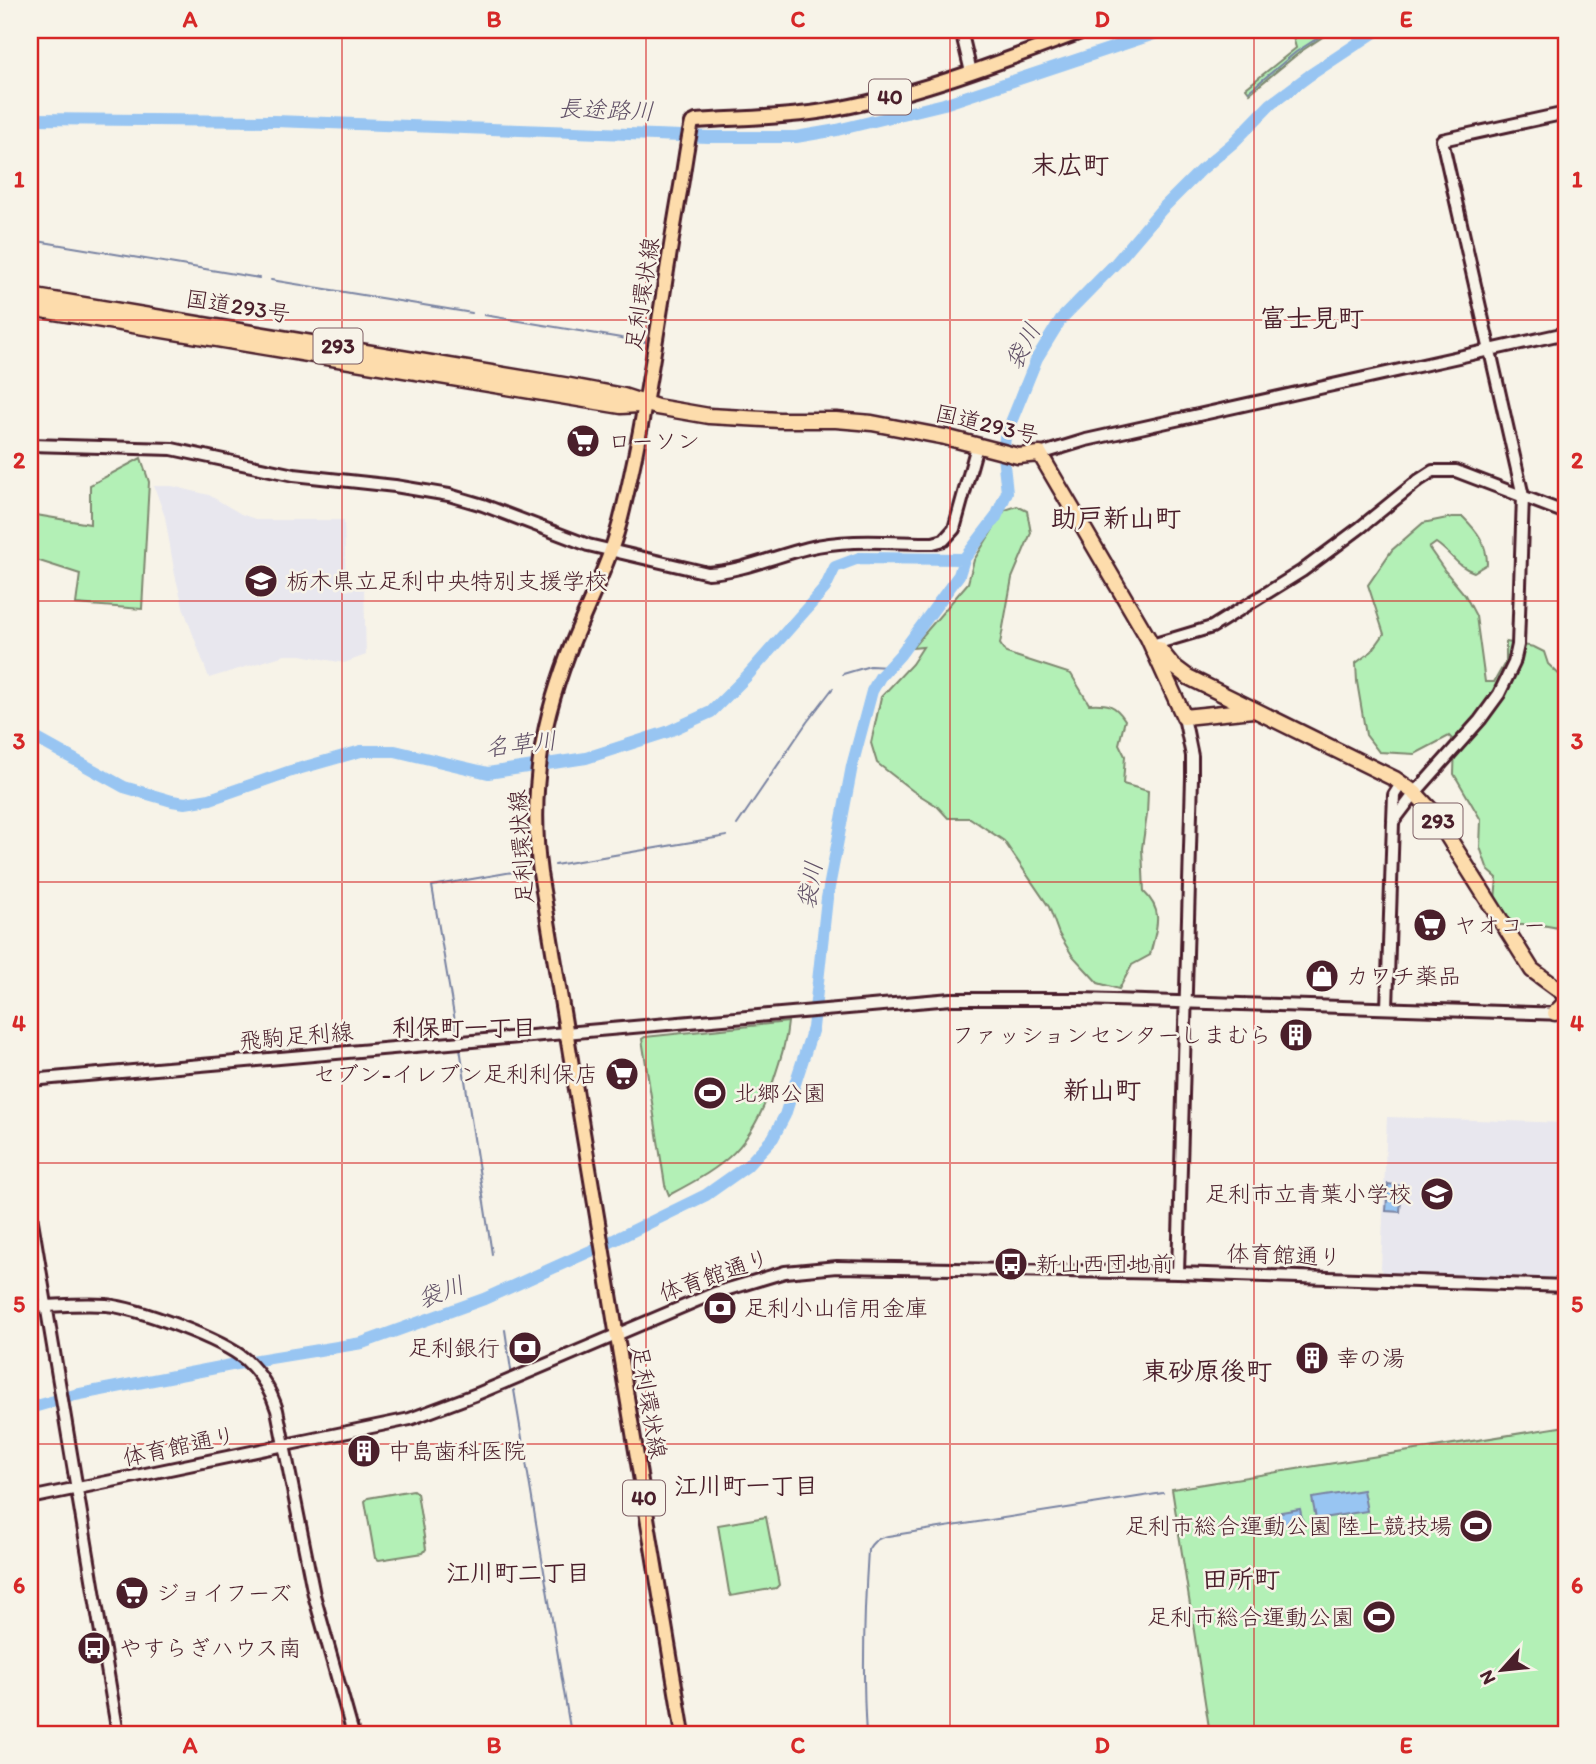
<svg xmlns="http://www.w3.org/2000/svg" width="1596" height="1764" viewBox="0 0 1596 1764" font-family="Itim,'Klee One',sans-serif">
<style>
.built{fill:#e8e7ee}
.green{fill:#b3f0b6;stroke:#7e8870;stroke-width:2}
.water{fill:#98c5f2;stroke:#7983a2;stroke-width:2}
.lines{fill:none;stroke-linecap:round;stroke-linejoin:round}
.stream{stroke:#7983a2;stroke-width:2}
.river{stroke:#98c5f2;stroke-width:12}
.secondary-casing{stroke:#4a1f2b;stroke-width:16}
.primary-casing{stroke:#4a1f2b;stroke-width:18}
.highway-casing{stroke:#4a1f2b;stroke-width:19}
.secondary{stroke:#f7f3e8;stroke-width:10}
.primary{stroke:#fddcac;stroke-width:12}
.highway{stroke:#fddcac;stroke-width:14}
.grid{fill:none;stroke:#d62828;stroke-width:2;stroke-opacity:0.55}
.labels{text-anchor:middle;stroke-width:5;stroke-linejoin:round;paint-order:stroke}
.shield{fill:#f7f3e8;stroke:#7e5f64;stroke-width:2}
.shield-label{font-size:21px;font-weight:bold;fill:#4a1f2b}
.street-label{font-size:23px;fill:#4a1f2b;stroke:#f7f3e8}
.poi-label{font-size:23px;fill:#4a1f2b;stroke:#f7f3e8;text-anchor:start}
.water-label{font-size:24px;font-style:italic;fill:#615167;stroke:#f7f3e8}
.neighbourhood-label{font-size:24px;font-weight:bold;fill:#4a1f2b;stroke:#f7f3e8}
.quarter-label{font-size:26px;font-weight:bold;fill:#4a1f2b;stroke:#f7f3e8}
.neatline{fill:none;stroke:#d62828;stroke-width:2.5}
.grid-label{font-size:23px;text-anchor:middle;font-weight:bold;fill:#d62828}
</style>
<rect width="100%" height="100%" fill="#f7f3e8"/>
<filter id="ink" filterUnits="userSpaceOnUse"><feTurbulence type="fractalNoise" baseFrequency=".0143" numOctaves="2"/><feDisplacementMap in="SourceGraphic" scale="14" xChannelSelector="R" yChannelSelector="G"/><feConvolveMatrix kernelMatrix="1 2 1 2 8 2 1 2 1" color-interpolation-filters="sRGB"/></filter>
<g filter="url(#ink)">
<path class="built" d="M 154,486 L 172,486 L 209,495 L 241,514 L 258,520 L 344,520 L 346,590 L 364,588 L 366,655 L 344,663 L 301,655 L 285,655 L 209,678 L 184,610 L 175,575 L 165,517 Z
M 1387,1117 L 1566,1123 L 1566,1278 L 1383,1272 L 1381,1268 Z"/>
<path class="green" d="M 1291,30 L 1333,30 L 1300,52 L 1250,93 L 1246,88 L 1296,48 Z
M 141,458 L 149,482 L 142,609 L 76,604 L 80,574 L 30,558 L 30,514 L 90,524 L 90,485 Z
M 1017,506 L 1027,511 L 1031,533 L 1012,578 L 1000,644 L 1006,653 L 1071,674 L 1089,704 C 1107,703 1115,704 1125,720 L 1119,744 L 1125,756 L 1123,784 L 1148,791 L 1147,815 L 1142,848 L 1144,892 C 1165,912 1156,929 1150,955 L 1132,965 L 1119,989 L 1098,983 L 1072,955 L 1059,934 L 1049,907 L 1004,841 L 970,818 L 948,818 L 937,806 L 913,791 L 877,763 L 871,743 L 881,697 L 912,664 L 923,647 L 912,648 L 968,583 L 974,560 L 1005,510 Z
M 1452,517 L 1463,517 C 1477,531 1487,543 1487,564 L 1474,572 C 1456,566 1451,553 1436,543 L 1429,548 L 1445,571 L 1465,595 L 1476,616 L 1485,682 L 1494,682 L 1506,661 L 1506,642 L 1534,647 L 1544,652 L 1548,664 L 1566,681 L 1566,949 L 1558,928 L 1542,925 L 1512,925 L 1495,900 L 1497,878 L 1488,870 L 1480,847 L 1481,820 L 1454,774 L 1455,742 L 1449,736 L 1415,754 L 1379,752 L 1366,735 L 1357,682 L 1356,663 L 1372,651 L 1384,634 L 1368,585 L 1392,550 L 1423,523 Z
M 788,1022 C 786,1045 779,1063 772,1085 C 749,1149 728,1164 669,1195 L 665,1185 L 642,1039 L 645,1037 Z
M 1566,1426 L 1566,1734 L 1210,1734 L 1172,1489 Z
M 413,1490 L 417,1493 L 426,1549 L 423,1553 L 379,1560 L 375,1558 L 365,1501 L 368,1498 Z
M 766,1517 L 779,1585 L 776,1588 L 731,1596 L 729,1592 L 718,1525 Z"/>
<path class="water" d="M 1388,1184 L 1402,1186 L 1400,1212 L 1386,1211 Z
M 1363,1490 L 1367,1511 L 1316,1519 L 1312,1498 Z
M 1300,1509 L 1303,1523 L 1277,1527 L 1275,1513 Z"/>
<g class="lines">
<path class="stream" d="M 1249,91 L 1296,52 L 1330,30
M 31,240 L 259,278
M 271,280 L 472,313
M 484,315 L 645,342
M 843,674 L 870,666 L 889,667
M 737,825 L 807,722 L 833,688
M 555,865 L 727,836
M 458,1039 L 432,886 L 524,870
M 460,1048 L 492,1254
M 505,1330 L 511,1370
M 514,1390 L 571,1734
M 866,1734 C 862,1672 864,1612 868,1550 C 873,1541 878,1538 888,1536 L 1163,1493"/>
<path class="river" d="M 30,119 L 275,121 L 709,137 L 796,137 L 837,130 L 944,104 L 1166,30
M 30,735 L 124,787 L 172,801 L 185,803 L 210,799 L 291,771 L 361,751 L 395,751 L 488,773 L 586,758 L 667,732 L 711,712 L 747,676 L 825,588 L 835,567 L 859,558 L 964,559
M 30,1408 L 75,1395 L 252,1361 L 362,1343 L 484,1299 L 604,1245 L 706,1195 L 747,1166 L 773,1138 L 785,1115 L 813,1028 L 827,898 L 852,766 L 872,691 L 880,677 L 900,655 L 959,575 L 964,559 L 996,517 L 1007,492 L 1003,456 L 1005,437 L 1037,358 L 1061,319 L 1116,263 L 1161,210 L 1201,170 L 1233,143 L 1271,104 L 1310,75 L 1378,30"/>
<defs>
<path id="secondary" d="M 961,30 L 971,72
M 30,445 L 172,449 L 294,475 L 395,486 L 449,495 L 483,505 L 588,545 L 708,573 C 742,571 775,556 808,548 C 848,538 892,543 933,543 L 944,540 L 954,529 L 977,446
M 1040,454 L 1086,440 L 1566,333
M 1155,644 L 1212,627 L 1302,571 L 1361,527 L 1419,480 L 1433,471 L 1456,471 L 1566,513
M 1393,820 L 1394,795 L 1401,784
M 1387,1008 L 1393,822 L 1415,793 L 1480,720 L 1499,694 L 1514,663 L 1518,645 L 1523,496 L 1442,140 L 1566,113
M 30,1080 L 951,999 L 1081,999 L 1566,1014
M 30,1209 L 118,1734
M 1178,1273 L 1192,777 L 1192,756 L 1184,717
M 30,1307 C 55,1306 80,1303 106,1305 C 137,1308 222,1339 246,1360 C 261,1374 271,1391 277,1410 L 314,1595 L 353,1734
M 30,1498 L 410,1419 L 477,1394 L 715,1293 L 785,1272 L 837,1267 L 953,1269 L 1178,1273 L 1566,1286"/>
<path id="primary" d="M 683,1734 L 540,873 C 529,789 542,717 574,639 C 591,597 613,555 623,510 C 648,407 661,301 679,197 C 684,172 686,147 692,123 L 696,121 C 739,118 781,118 824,111 C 915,96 1000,62 1086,30"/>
<path id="highway" d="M 30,296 L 570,386 L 623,396 L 657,407 L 709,416 L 779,420 L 836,420 L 872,423 L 945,437 L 1018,456 L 1040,454 L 1148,638 L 1184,717 L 1253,710
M 30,308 L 621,406 L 639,405
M 1159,649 L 1172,665 L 1188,677 L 1395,779 L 1415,793 L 1431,810 L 1532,970 L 1566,995
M 1555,1013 L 1564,1004 L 1565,995"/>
</defs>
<use href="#secondary" class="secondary-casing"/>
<use href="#primary" class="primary-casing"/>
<use href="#highway" class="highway-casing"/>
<use href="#secondary" class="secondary"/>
<use href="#primary" class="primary"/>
<use href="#highway" class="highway"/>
</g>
</g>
<path class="grid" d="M 342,30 L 342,1734M 646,30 L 646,1734M 950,30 L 950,1734M 1254,30 L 1254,1734M 30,320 L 1566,320M 30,601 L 1566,601M 30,882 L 1566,882M 30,1163 L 1566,1163M 30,1444 L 1566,1444"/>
<defs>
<symbol id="supermarket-disc" viewBox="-11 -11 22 22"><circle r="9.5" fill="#4a1f2b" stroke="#f7f3e8"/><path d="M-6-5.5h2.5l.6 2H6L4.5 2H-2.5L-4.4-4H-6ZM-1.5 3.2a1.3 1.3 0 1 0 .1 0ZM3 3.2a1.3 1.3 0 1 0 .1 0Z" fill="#fff"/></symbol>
<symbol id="school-disc" viewBox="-11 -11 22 22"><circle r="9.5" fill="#4a1f2b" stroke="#f7f3e8"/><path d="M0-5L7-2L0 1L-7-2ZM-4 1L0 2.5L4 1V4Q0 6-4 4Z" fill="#fff"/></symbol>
<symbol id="shop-disc" viewBox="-11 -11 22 22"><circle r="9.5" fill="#4a1f2b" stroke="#f7f3e8"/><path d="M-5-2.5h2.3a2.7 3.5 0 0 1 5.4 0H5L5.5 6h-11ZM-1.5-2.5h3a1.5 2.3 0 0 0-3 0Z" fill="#fff"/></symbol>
<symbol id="building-disc" viewBox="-11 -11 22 22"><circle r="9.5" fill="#4a1f2b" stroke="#f7f3e8"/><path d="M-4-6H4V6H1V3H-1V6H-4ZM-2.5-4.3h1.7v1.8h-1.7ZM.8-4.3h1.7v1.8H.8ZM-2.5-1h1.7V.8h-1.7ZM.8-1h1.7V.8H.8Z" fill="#fff"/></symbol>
<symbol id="stadium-disc" viewBox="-11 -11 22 22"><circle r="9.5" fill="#4a1f2b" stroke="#f7f3e8"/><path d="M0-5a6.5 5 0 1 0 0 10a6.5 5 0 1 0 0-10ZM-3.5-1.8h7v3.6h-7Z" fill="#fff"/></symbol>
<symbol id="bus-disc" viewBox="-11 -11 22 22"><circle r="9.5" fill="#4a1f2b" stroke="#f7f3e8"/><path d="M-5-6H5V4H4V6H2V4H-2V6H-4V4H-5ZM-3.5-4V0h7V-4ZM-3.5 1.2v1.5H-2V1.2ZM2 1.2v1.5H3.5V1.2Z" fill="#fff"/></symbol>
<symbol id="bank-disc" viewBox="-11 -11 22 22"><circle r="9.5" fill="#4a1f2b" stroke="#f7f3e8"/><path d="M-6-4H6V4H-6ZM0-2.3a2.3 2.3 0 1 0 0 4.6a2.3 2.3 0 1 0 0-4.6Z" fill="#fff"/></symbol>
</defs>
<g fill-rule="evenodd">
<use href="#supermarket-disc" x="564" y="422" width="38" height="38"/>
<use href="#school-disc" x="242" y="562" width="38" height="38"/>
<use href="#supermarket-disc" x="1411" y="906" width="38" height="38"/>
<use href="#shop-disc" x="1303" y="957" width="38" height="38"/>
<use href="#building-disc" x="1277" y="1016" width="38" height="38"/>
<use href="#supermarket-disc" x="603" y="1055" width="38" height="38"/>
<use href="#stadium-disc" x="691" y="1074" width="38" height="38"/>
<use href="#school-disc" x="1418" y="1175" width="38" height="38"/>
<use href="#bus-disc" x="992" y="1245" width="38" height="38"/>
<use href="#bank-disc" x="701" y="1289" width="38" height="38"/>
<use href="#bank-disc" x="506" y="1329" width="38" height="38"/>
<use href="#building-disc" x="1293" y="1339" width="38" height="38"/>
<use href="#building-disc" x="345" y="1432" width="38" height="38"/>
<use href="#stadium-disc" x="1457" y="1507" width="38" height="38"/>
<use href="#supermarket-disc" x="113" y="1574" width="38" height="38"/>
<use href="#stadium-disc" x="1360" y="1598" width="38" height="38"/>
<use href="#bus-disc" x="75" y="1629" width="38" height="38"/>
</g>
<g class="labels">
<g class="shield">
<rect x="869" y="79.5" width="42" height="35" rx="5"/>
<rect x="313.5" y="328.5" width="49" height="35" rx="5"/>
<rect x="1413.5" y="803.5" width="49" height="35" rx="5"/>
<rect x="623" y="1480.5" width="42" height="35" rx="5"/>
</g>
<g class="shield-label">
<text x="890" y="104">40</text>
<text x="338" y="353">293</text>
<text x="1438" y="828">293</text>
<text x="644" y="1505">40</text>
</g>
<g class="street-label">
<text transform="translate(642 294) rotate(-81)" y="8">足利環状線</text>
<text transform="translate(238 306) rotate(9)" y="8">国道293号</text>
<text transform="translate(987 424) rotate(13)" y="8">国道293号</text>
<text transform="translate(521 847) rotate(-94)" y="8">足利環状線</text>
<text transform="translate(296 1036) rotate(-5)" y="8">飛駒足利線</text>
<text transform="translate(1284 1255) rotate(2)" y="8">体育館通り</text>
<text transform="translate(714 1275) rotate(-19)" y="8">体育館通り</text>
<text transform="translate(649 1402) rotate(80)" y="8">足利環状線</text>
<text transform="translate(179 1446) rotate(-12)" y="8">体育館通り</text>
</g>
<g class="poi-label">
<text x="608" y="449">ローソン</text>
<text x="286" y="589">栃木県立足利中央特別支援学校</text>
<text x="1454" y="933">ヤオコー</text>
<text x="1346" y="984">カワチ薬品</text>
<text x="1272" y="1043" text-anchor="end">ファッションセンターしまむら</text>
<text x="598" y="1082" text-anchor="end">セブン-イレブン足利利保店</text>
<text x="734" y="1101">北郷公園</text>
<text x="1412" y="1202" text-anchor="end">足利市立青葉小学校</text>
<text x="1036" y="1272">新山西団地前</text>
<text x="744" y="1316">足利小山信用金庫</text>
<text x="500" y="1356" text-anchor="end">足利銀行</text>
<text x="1336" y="1366">幸の湯</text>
<text x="388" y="1459">中島歯科医院</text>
<text x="1452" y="1534" text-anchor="end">足利市総合運動公園 陸上競技場</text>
<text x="156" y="1601">ジョイフーズ</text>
<text x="1354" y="1625" text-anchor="end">足利市総合運動公園</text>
<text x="119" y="1656">やすらぎハウス南</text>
</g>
<g class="water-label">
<text transform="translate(606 110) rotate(2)" y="8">長途路川</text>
<text transform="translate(1023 346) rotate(-62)" y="8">袋川</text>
<text transform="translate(521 744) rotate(-6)" y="8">名草川</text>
<text transform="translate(810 885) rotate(-80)" y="8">袋川</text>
<text transform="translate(441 1292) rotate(-20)" y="8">袋川</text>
</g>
<g class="neighbourhood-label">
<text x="464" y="1036">利保町一丁目</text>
<text x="746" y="1494">江川町一丁目</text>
<text x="518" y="1581">江川町二丁目</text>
</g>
<g class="quarter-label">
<text x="1070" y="174">末広町</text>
<text x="1312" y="327">富士見町</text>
<text x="1116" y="527">助戸新山町</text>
<text x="1102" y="1099">新山町</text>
<text x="1207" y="1380">東砂原後町</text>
<text x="1241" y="1588">田所町</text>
</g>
</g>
<rect width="1596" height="1764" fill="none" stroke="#f7f3e8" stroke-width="77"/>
<g transform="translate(1502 1670) rotate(243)" stroke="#f7f3e8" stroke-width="5" paint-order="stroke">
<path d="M0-5L12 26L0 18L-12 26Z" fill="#4a1f2b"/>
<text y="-10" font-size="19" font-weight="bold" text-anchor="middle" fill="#4a1f2b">N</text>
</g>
<rect x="38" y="38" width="1520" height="1688" class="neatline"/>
<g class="grid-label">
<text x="190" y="27">A</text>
<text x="494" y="27">B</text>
<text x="798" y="27">C</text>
<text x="1102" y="27">D</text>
<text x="1406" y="27">E</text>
<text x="19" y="187">1</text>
<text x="1577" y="187">1</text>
<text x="19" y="468">2</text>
<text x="1577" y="468">2</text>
<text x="19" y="749">3</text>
<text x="1577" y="749">3</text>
<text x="19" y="1031">4</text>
<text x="1577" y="1031">4</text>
<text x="19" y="1312">5</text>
<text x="1577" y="1312">5</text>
<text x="19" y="1593">6</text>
<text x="1577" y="1593">6</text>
<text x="190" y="1753">A</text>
<text x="494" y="1753">B</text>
<text x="798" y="1753">C</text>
<text x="1102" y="1753">D</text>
<text x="1406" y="1753">E</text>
</g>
</svg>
